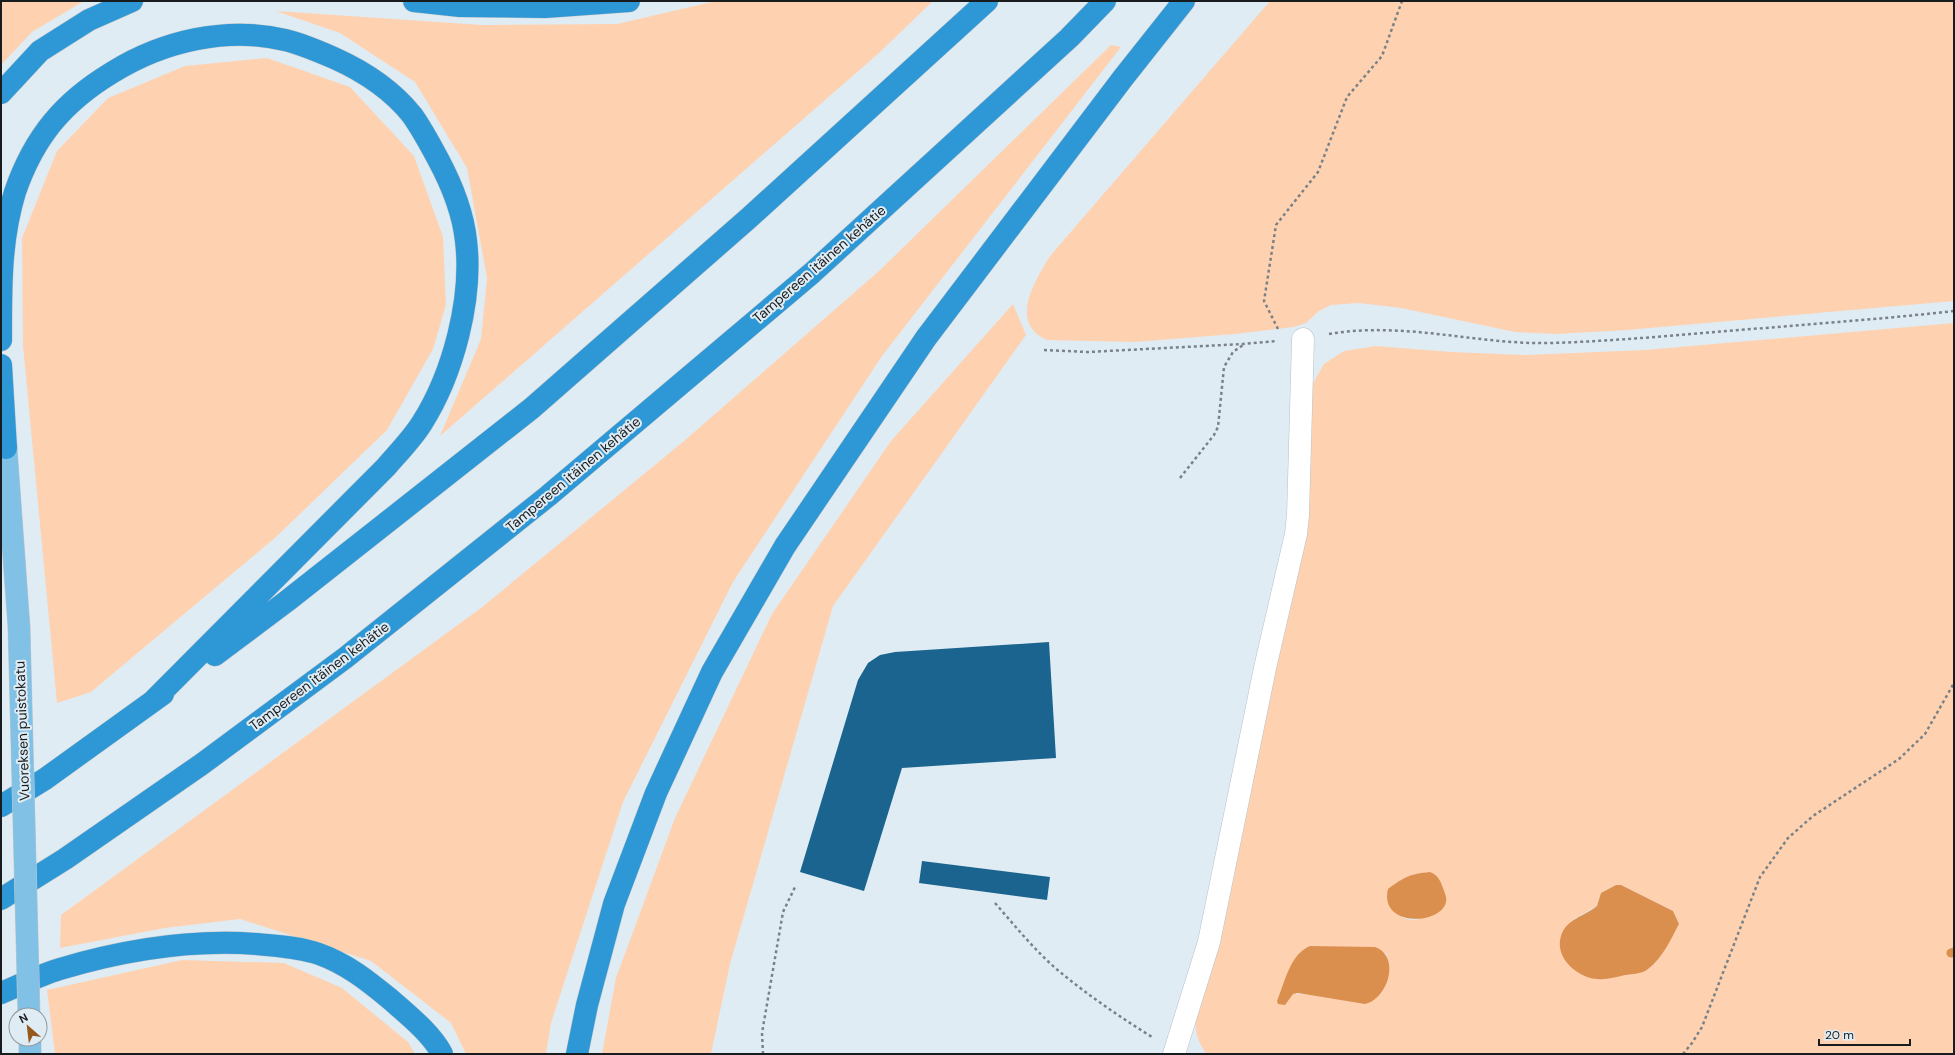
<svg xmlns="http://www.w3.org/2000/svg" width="1955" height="1055" viewBox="0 0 1955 1055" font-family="'DM Sans',sans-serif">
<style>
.green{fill:#fed2b0;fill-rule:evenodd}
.water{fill:#db8f4f}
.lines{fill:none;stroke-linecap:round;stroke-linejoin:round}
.stream{stroke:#db8f4f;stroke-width:9}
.building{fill:#1b648f}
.minor-casing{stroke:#b6c1c9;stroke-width:23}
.major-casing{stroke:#c8c9c9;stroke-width:23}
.highway-casing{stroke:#c8c9c9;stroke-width:23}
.path{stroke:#7a8287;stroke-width:2.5;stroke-dasharray:3 3;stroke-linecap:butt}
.minor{stroke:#fff;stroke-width:22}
.major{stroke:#82c1e6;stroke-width:22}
.highway{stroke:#2e98d6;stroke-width:22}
.major-bridge-casing{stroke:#c8c9c9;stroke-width:23;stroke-linecap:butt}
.major-bridge{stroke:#82c1e6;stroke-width:22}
.labels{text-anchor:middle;stroke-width:4;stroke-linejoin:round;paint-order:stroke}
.street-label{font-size:14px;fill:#181c1f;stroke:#e0ecf4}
</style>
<rect width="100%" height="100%" fill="#e0ecf4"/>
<path class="green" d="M 1,1 L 84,1 L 32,32 L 1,65 Z
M 716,1 L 933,1 L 879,53 L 440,436 L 481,339 L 487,278 L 467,168 L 415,82 L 340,33 L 276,11 L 482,25 L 617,24 Z
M 1270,1 L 1954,1 L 1954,301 L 1627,330 L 1557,334 L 1515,332 L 1401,308 L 1359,303 L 1331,305 L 1319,311 L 1306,323 L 1294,327 L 1235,334 L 1135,342 L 1047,340 C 1008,323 1035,281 1050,256 Z
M 1111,45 L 1121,47 L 882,356 L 733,582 L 623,802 L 551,1023 L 546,1054 L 466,1054 L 451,1023 L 371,961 L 240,919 L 165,928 L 60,948 L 61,915 L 481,608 L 684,441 L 879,271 Z
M 267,58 L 350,87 L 414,156 L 443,237 L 446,305 L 433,349 L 387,430 L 276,537 L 91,692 L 57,703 L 23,346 L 22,238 L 57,151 L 108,98 L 185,66 Z
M 1013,304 L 1026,335 L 833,606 L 730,964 L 711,1054 L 602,1054 L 616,978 L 675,818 L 772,614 L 891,441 Z
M 1954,323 L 1954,1054 L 1207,1054 C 1199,1045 1194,1031 1196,1019 C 1200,994 1211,967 1217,943 L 1312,385 L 1324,364 L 1344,351 L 1376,346 L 1451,352 L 1527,355 L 1645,350 ZM 1616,885 L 1621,885 L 1673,911 L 1679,924 L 1655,963 L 1574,970 L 1565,959 L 1560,947 L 1574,919 L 1597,906 L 1601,893 ZM 1387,893 L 1433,915 C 1427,916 1421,919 1414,920 C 1400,920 1387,907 1387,893 ZM 1386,953 C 1392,970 1387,980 1380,995 L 1293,994 Z
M 182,960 L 284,963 L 342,988 L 408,1042 L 415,1054 L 55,1054 L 47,990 Z"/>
<path class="water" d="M 1430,872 C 1438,875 1440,880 1443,888 C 1445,894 1448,899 1445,905 C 1435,926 1379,925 1388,889 C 1404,877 1410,874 1430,872 Z
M 1616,885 L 1621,885 L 1673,911 L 1679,924 C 1671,939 1662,959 1648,969 C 1642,974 1632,974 1625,975 C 1616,977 1606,980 1598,979 C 1578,978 1554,958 1561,936 C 1566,919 1585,916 1597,906 L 1601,893 Z
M 1310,946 L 1375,947 C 1401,956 1388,999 1365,1004 L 1298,993 L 1293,994 L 1285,1005 L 1278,1004 L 1277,1001 C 1285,982 1290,954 1310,946 Z"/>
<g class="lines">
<path class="stream" d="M 1951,953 L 1954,952"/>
</g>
<path class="building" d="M 1049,642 L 1056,758 L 902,768 L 864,891 L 800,872 L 858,680 L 868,663 L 880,655 L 895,652 Z
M 922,861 L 1050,877 L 1047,900 L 919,883 Z"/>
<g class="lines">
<defs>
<path id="minor" d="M 1174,1054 L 1209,942 L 1265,668 L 1296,534 L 1298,515 L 1303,339"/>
<path id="major" d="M 6,448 L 19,627
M 30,1039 L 30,1054"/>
<path id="highway" d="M 414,1 L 460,6 L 545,7 L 629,1
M 1,93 L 40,51 L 89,20 L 132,1
M 1,340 C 1,290 0,241 15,192 C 34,137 63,102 113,72 C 163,41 227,26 285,40 C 302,44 318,51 334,58 C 363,71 392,90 412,115 C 422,129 430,144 438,159 C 452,185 463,212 466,241 C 473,299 453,374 422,423 C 412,439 398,453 386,467 L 152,702
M 1,365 L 6,448
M 215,655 L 287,601 L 532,408 L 750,217 L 987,1
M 1,806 L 45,779 L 163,694
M 1,899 L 65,859 L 202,764 L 345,658 L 548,496 L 812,273 L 1069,38 L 1105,1
M 1,993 C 20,985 40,975 60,969 C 124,950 190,939 257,944 C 277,946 300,947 319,954 C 347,964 368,981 390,999 C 407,1014 432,1034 442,1054
M 577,1054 L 587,1005 L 614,904 L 656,793 L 712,672 L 785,546 L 926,338 L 1123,78 L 1184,1"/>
</defs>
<use href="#minor" class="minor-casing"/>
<use href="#major" class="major-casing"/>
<use href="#highway" class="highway-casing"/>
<path class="path" d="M 1278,329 L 1264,301 L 1276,225 L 1318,172 L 1347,97 L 1382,56 L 1402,1
M 1329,334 C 1406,321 1476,345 1552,343 C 1615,341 1678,335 1740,330 C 1812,324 1883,319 1954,311
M 1044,350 L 1088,352 L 1243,344 L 1276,341
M 1180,478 L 1214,435 L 1218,427 L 1224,367 L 1233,352 L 1243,345
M 995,903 C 1016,927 1036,952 1060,972 C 1089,996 1120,1017 1152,1037
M 763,1054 L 762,1033 L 783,912 L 795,887
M 1683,1054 L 1692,1043 L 1702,1027 L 1760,877 L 1788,838 L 1813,816 L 1899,759 L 1925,734 L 1954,683"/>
<use href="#minor" class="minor"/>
<use href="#major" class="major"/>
<use href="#highway" class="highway"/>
<defs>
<path id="major-bridge" d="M 19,627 L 29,1015"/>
</defs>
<use href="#major-bridge" class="major-bridge-casing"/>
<use href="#major-bridge" class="major-bridge"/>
</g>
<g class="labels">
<g class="street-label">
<text transform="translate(819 264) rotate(-41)" y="5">Tampereen itäinen kehätie</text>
<text transform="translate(573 474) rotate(-40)" y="5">Tampereen itäinen kehätie</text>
<text transform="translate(319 676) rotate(-37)" y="5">Tampereen itäinen kehätie</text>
<text transform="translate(22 731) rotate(-92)" y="5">Vuoreksen puistokatu</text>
</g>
</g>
<rect width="1955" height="1055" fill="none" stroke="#181c1f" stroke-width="4"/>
<g transform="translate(28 1027) rotate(332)"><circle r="19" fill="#e0ecf4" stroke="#90999f"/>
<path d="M0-3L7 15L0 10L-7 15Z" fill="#94571c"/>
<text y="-6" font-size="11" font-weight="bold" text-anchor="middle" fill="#181c1f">N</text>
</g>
<path d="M1819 1039v6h91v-6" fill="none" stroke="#181c1f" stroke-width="2"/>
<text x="1825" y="1039" font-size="12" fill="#181c1f" stroke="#e0ecf4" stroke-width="3" paint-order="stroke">20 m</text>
</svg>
